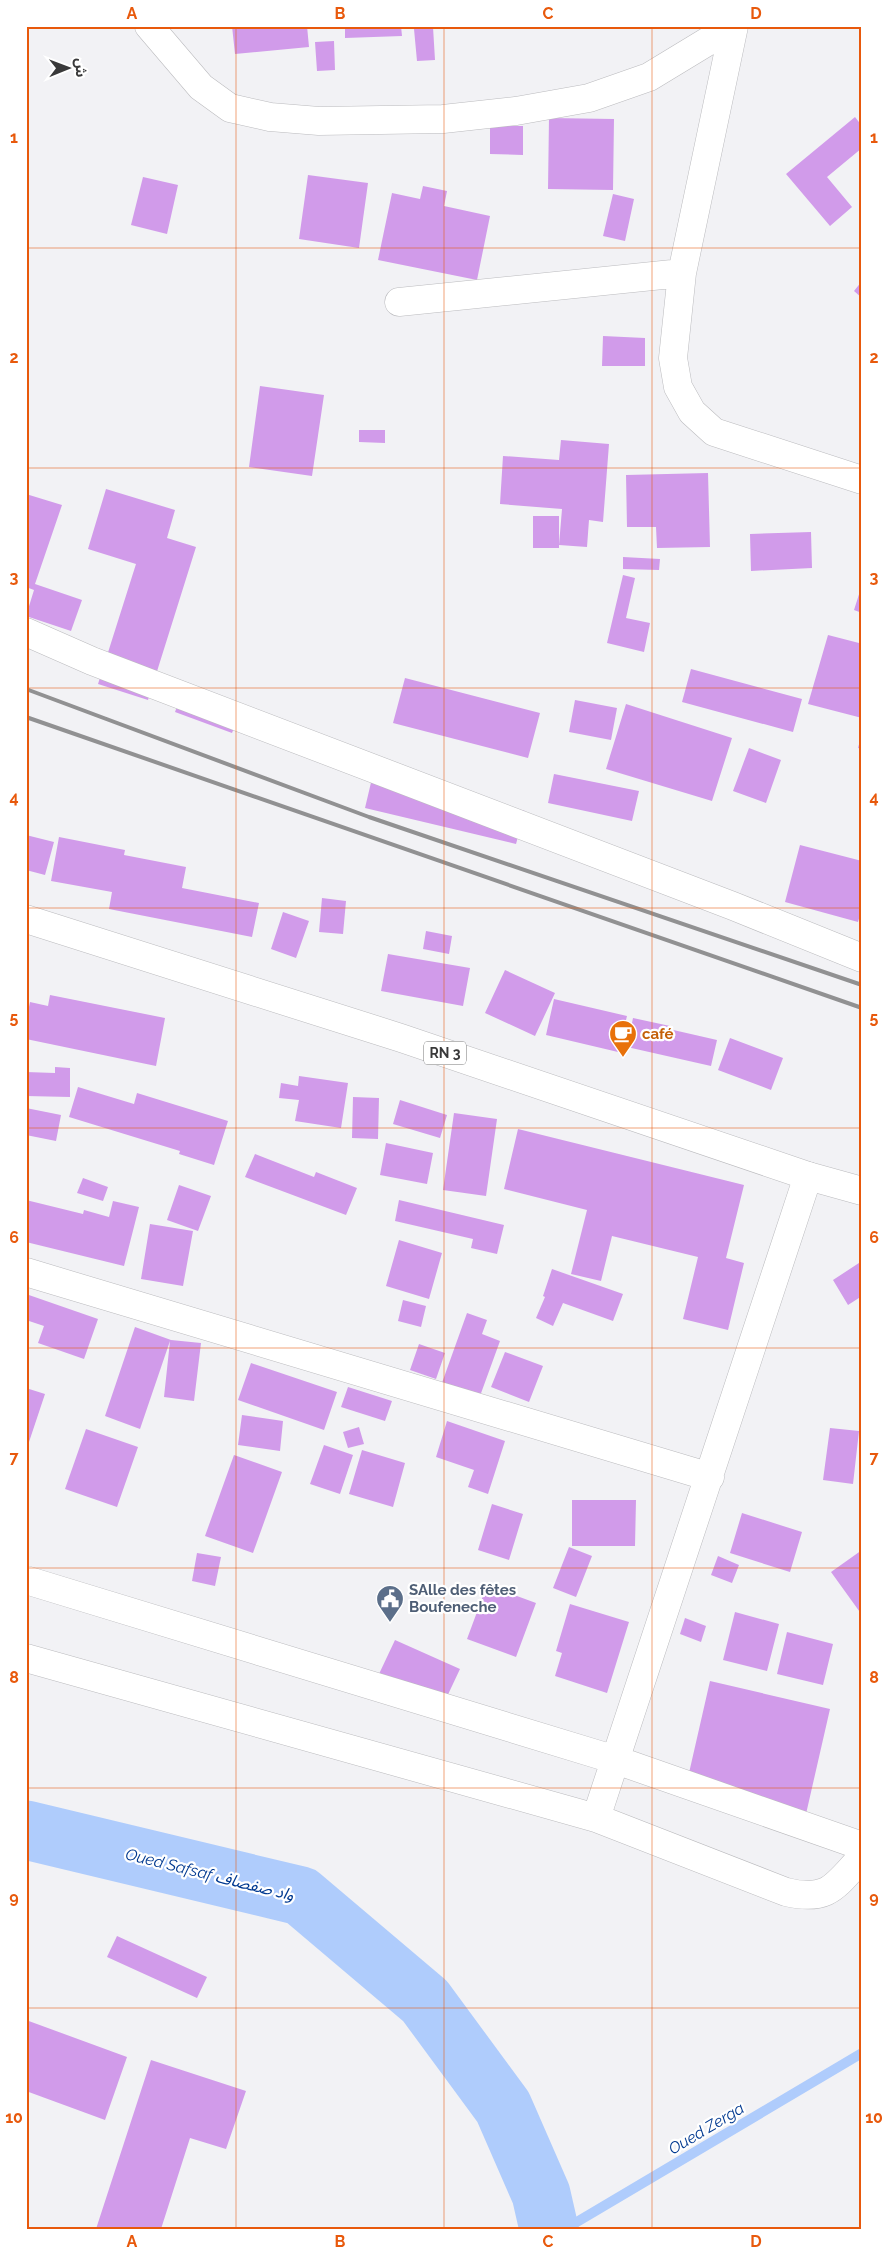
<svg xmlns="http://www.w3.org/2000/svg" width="888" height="2255" viewBox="0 0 888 2255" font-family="Raleway,'Noto Sans Arabic',sans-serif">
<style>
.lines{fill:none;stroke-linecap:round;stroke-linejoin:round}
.stream{stroke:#afccfc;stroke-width:10}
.river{stroke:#afccfc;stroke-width:59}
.building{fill:#d19bea}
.street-casing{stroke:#bbbbbe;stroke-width:29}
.primary-casing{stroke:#bbbbbe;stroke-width:29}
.street{stroke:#fff;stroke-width:28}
.primary{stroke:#fff;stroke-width:28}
.rail{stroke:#919192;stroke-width:4}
.grid{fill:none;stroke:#e8590c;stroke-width:1;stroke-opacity:0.55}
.labels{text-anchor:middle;stroke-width:4.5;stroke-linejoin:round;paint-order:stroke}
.shield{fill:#fff;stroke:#747475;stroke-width:1}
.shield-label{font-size:14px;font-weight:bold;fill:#39393a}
.food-label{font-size:15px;font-weight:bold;fill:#c56008;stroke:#fff;text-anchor:start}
.service-label{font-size:15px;font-weight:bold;fill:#4e5e75;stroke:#fff;text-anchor:start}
.water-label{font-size:16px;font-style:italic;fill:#003990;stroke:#fff}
.neatline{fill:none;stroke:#e8590c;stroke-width:2}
.grid-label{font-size:16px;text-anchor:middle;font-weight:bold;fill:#e8590c}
</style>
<rect width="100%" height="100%" fill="#f2f2f5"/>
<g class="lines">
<path class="stream" d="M 565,2229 L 862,2053"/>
<path class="river" d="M 26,1830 L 301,1896 L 425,2001 L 503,2107 L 541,2194 L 549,2229"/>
</g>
<path class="building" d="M 232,26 L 307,26 L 309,47 L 235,54 Z
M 345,26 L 401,26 L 402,36 L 345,38 Z
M 433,27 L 435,60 L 417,61 L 414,29 Z
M 334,41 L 335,70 L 317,71 L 315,42 Z
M 855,117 L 862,126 L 862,148 L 827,177 L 852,207 L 830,226 L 786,174 Z
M 549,118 L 614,119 L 613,190 L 548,189 Z
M 490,126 L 523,126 L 523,155 L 490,154 Z
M 308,175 L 368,183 L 359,248 L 299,239 Z
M 143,177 L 178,185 L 167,234 L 131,225 Z
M 423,186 L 447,191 L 444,206 L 490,216 L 477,280 L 378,260 L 392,193 L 420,199 Z
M 613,194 L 634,199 L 625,241 L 603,236 Z
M 862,281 L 862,298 L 854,291 Z
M 603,336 L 645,338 L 645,366 L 602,366 Z
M 260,386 L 324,395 L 312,476 L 249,467 Z
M 359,430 L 385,430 L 385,443 L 359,442 Z
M 561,440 L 609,444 L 603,522 L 589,520 L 587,547 L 559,545 L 562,509 L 500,504 L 503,456 L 559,460 Z
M 708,473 L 710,547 L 657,548 L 656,527 L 627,527 L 626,475 Z
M 106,489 L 175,510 L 167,538 L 196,547 L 148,700 L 98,684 L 136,564 L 88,549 Z
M 26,494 L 62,505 L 35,584 L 82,600 L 71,631 L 26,616 L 34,590 L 26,587 Z
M 533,516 L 559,516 L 559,548 L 533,548 Z
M 811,532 L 812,568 L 751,571 L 750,534 Z
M 623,557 L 660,559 L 659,570 L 623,569 Z
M 623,575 L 635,578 L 626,618 L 650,623 L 644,652 L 607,643 Z
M 861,588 L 862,588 L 862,613 L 854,610 Z
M 828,635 L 859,643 L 862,635 L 862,718 L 808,704 Z
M 691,669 L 802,699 L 793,732 L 682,702 Z
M 405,678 L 540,713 L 528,758 L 393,723 Z
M 183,691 L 240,713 L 232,733 L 175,712 Z
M 575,700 L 617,708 L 611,740 L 569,732 Z
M 626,704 L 732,738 L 712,801 L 606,769 Z
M 861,737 L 862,737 L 862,749 L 858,748 Z
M 749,748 L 781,760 L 766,803 L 733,791 Z
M 373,774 L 525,811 L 516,844 L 365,808 Z
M 554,774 L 639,791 L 632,821 L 548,803 Z
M 26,835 L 54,842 L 45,875 L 26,870 Z
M 59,837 L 125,850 L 124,855 L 186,867 L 182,888 L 259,903 L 252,937 L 109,909 L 112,892 L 51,881 Z
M 800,845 L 862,861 L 862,908 L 858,922 L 785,902 Z
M 322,898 L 346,901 L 343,934 L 319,932 Z
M 283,912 L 309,921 L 296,958 L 271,949 Z
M 426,931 L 452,936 L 449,954 L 423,949 Z
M 388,954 L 470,968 L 463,1006 L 381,991 Z
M 505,970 L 555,993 L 535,1036 L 485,1013 Z
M 50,995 L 165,1018 L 156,1066 L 26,1039 L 26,1022 L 30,1002 L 48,1006 Z
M 554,999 L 627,1016 L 618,1052 L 546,1035 Z
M 633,1018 L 670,1026 L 669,1029 L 717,1040 L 711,1066 L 627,1047 Z
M 730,1038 L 783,1058 L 771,1090 L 718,1070 Z
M 55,1067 L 70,1068 L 70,1097 L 26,1096 L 26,1072 L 55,1073 Z
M 299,1076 L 348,1083 L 341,1128 L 295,1121 L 299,1100 L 279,1098 L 281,1083 L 298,1086 Z
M 78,1087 L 134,1104 L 137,1093 L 228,1121 L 214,1165 L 179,1154 L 180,1151 L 69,1117 Z
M 353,1097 L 379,1098 L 378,1139 L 352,1138 Z
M 400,1100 L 447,1115 L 440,1138 L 393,1124 Z
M 26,1108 L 61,1115 L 56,1141 L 26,1135 Z
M 454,1113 L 497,1119 L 486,1196 L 443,1190 Z
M 518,1129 L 744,1185 L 726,1258 L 744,1263 L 728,1330 L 683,1319 L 698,1257 L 612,1236 L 601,1281 L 571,1274 L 587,1210 L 504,1189 Z
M 386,1143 L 433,1153 L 427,1184 L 380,1175 Z
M 255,1154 L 314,1177 L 316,1172 L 357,1188 L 346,1215 L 245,1177 Z
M 83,1178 L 108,1187 L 103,1201 L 77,1193 Z
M 179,1185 L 211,1196 L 198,1231 L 167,1220 Z
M 26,1200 L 83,1214 L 84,1210 L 109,1217 L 113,1201 L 139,1207 L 124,1266 L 26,1242 Z
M 399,1200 L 504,1225 L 497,1254 L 471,1248 L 473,1239 L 395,1221 Z
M 150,1224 L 193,1231 L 183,1286 L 141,1279 Z
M 399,1240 L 442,1253 L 429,1299 L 386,1286 Z
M 862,1261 L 862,1296 L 848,1305 L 833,1280 Z
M 552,1269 L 623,1294 L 613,1321 L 563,1303 L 553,1326 L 536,1318 L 545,1297 L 543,1296 Z
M 26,1294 L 98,1319 L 84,1359 L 38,1343 L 44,1326 L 26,1320 Z
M 403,1300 L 426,1306 L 421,1327 L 398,1321 Z
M 467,1313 L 487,1320 L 482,1334 L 500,1341 L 476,1407 L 438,1394 Z
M 135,1327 L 171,1340 L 201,1343 L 194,1401 L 164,1397 L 170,1341 L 140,1429 L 105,1416 Z
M 419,1344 L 445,1353 L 436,1379 L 410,1370 Z
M 505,1352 L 543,1366 L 529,1402 L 491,1387 Z
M 251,1363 L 337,1392 L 324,1430 L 238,1400 Z
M 348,1387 L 392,1401 L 385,1421 L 341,1407 Z
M 26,1388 L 45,1394 L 27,1448 L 26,1448 Z
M 242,1415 L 283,1421 L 280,1451 L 238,1445 Z
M 447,1421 L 505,1441 L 488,1494 L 468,1487 L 474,1470 L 436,1457 Z
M 359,1427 L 364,1444 L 348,1448 L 343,1432 Z
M 830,1428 L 859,1431 L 853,1484 L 823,1480 Z
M 86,1429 L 138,1447 L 117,1507 L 65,1489 Z
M 324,1445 L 353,1455 L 340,1494 L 310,1484 Z
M 362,1450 L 405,1463 L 393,1507 L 349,1494 Z
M 234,1455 L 282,1472 L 253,1553 L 205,1536 Z
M 572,1500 L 636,1500 L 635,1546 L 572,1546 Z
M 492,1504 L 523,1514 L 509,1560 L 478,1550 Z
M 742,1513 L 802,1532 L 790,1572 L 730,1553 Z
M 569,1547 L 592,1556 L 576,1597 L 553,1588 Z
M 862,1550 L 862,1615 L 831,1572 Z
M 197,1553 L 221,1557 L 215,1586 L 192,1581 Z
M 718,1556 L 739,1565 L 732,1583 L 711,1575 Z
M 487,1585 L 536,1603 L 516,1657 L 467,1639 Z
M 570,1604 L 629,1622 L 607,1693 L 555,1676 L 562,1653 L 556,1651 Z
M 735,1612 L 779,1624 L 767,1671 L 723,1660 Z
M 685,1618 L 706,1626 L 701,1642 L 680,1634 Z
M 787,1632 L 833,1644 L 823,1685 L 777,1674 Z
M 395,1640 L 460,1669 L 444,1703 L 379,1674 Z
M 710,1681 L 830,1709 L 806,1814 L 684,1795 Z
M 117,1936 L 207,1977 L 197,1998 L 107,1957 Z
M 26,2020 L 127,2057 L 105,2120 L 26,2091 Z
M 151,2060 L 246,2091 L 226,2149 L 190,2138 L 161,2229 L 96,2229 Z"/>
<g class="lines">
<defs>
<path id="street" d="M 149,26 L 201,87 L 230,108 L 270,117 L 319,121 L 443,119 L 516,111 L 589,98 L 649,77 L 733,26
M 734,26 L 682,273 L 673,358 L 678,387 L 692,412 L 714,432 L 862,480
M 399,302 L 682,273
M 26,632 L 92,661 L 733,906 L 862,958
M 26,1272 L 710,1477
M 26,1580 L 616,1760 L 862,1846
M 26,1658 L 596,1818 L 786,1892 C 829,1902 835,1886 862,1857
M 596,1818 L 808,1176"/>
<path id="primary" d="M 26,919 L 401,1038 L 808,1176 L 862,1191"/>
</defs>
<use href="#street" class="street-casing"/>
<use href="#primary" class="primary-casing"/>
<use href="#street" class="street"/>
<use href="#primary" class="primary"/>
<path class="rail" d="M 26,689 L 369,817 L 862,985
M 26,717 L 862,1008"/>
</g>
<path class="grid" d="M 236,26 L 236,2229M 444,26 L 444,2229M 652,26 L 652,2229M 26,248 L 862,248M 26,468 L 862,468M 26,688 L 862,688M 26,908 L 862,908M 26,1128 L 862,1128M 26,1348 L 862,1348M 26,1568 L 862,1568M 26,1788 L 862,1788M 26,2008 L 862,2008"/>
<defs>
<symbol id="cafe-pin" viewBox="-11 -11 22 30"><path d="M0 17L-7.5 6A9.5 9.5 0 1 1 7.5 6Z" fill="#e8710a" stroke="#fff"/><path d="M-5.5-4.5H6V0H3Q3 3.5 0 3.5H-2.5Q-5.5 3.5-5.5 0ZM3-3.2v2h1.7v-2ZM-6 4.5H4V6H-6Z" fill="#fff"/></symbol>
<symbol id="civic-pin" viewBox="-11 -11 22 30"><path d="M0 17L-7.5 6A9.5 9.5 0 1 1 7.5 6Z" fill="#5c6f8a" stroke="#fff"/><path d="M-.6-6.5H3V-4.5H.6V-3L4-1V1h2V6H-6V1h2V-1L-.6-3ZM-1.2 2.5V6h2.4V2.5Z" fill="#fff"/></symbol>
</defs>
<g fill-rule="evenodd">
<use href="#cafe-pin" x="607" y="1018" width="32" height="43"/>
<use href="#civic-pin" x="374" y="1583" width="32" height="43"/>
</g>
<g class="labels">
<rect class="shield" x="424" y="1041.5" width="42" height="23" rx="4"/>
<g class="shield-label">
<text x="445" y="1058">RN 3</text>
</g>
<g class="food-label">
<text x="642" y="1039">café</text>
</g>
<g class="service-label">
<text x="409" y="1595">SAlle des fêtes<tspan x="409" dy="17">Boufeneche</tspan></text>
</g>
<g class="water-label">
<text transform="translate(210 1874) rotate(14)" y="6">Oued Safsaf واد صفصاف</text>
<text transform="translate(706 2128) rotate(-31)" y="6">Oued Zerga</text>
</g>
</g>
<rect width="888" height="2255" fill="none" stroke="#ffffff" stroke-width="55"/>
<g transform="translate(68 68) rotate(89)" stroke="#ffffff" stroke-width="4" paint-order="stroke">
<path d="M0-4L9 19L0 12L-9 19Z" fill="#39393a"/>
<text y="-8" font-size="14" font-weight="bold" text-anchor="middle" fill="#39393a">ش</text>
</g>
<rect x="28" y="28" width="832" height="2200" class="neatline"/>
<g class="grid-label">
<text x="132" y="19">A</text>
<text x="340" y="19">B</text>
<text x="548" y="19">C</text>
<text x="756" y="19">D</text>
<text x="14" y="143">1</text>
<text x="874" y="143">1</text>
<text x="14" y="363">2</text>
<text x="874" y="363">2</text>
<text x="14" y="583">3</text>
<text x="874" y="583">3</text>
<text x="14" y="803">4</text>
<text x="874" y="803">4</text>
<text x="14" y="1023">5</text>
<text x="874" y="1023">5</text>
<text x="14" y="1243">6</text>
<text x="874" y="1243">6</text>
<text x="14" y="1463">7</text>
<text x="874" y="1463">7</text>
<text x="14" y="1683">8</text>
<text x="874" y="1683">8</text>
<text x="14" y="1903">9</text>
<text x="874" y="1903">9</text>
<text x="14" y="2123">10</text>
<text x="874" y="2123">10</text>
<text x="132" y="2247">A</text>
<text x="340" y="2247">B</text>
<text x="548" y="2247">C</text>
<text x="756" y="2247">D</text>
</g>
</svg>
